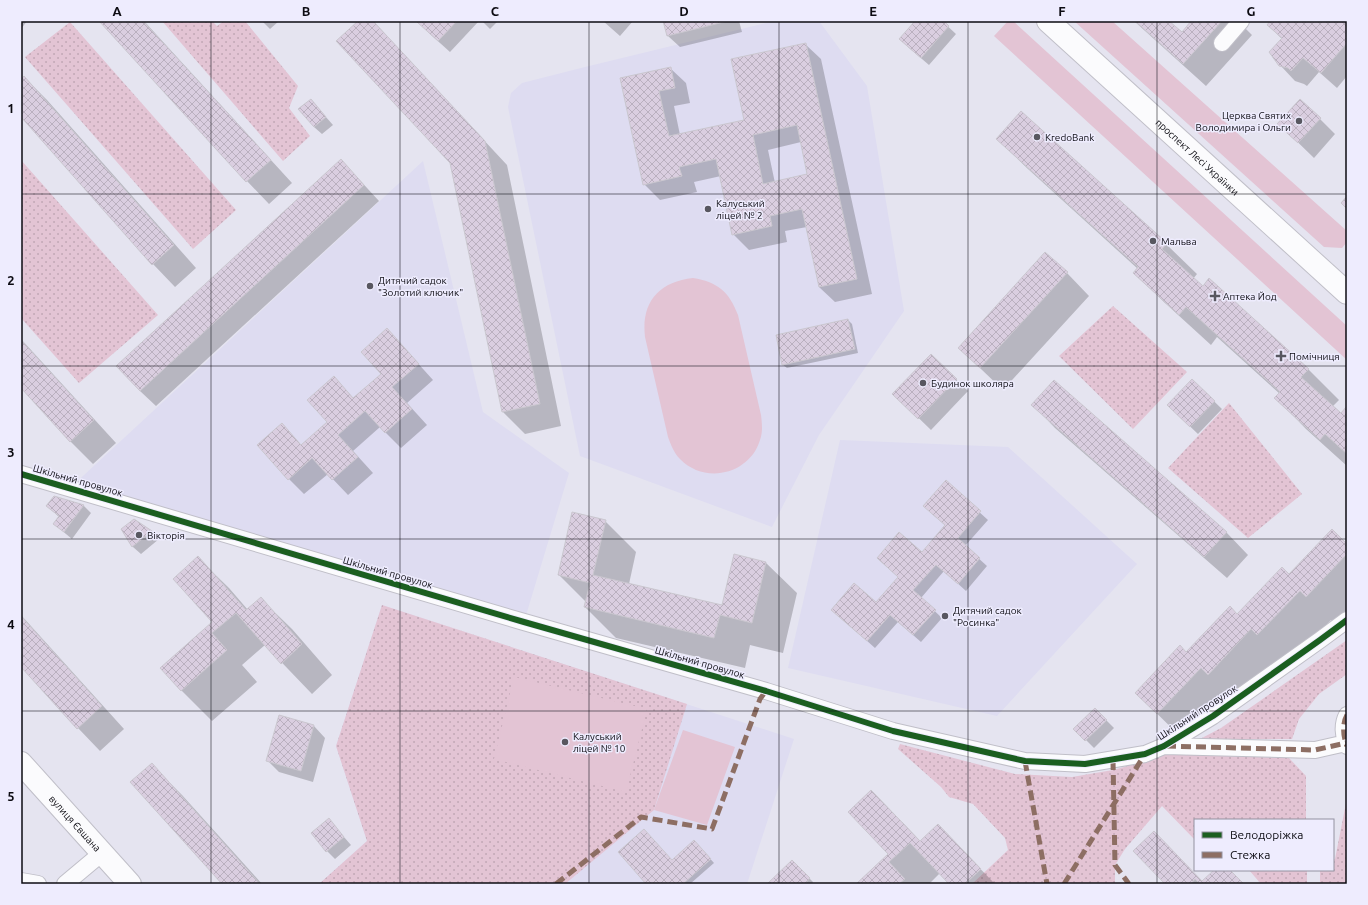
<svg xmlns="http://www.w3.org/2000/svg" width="1368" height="905" viewBox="0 0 1368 905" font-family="Ubuntu,sans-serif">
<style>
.built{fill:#dedcf1}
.grass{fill:url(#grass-dots)}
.green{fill:#e3c4d4}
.shadow{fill:#0003;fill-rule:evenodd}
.building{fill:url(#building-cross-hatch);stroke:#cac7cf;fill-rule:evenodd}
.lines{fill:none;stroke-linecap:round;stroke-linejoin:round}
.street-casing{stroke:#c0bfc8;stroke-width:18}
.secondary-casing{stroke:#c0bfc8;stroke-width:24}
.street{stroke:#fbfbfd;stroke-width:16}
.secondary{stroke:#fbfbfd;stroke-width:22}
.quiet{stroke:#8d6e63;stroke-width:5;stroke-dasharray:10 5;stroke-linecap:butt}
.cycleway-casing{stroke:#eeecfe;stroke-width:8}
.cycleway{stroke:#1b5e20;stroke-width:6}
.grid{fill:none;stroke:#0c0b12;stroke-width:1;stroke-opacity:0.55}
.poi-dot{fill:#585760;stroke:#eeecfe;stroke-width:1.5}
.labels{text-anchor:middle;stroke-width:3;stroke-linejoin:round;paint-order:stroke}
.poi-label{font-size:10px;fill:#0c0b12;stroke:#eeecfe;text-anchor:start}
.street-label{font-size:10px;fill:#0c0b12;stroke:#eeecfe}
.neatline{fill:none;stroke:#0c0b12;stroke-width:1.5}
.grid-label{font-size:13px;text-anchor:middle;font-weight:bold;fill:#0c0b12}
</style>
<defs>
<pattern id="grass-dots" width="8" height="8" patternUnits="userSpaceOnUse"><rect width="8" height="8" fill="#e3c4d4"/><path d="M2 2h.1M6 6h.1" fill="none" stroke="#c2a7b5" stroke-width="1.8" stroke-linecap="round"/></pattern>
<pattern id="building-cross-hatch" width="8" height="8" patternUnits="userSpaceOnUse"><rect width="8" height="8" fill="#dacee0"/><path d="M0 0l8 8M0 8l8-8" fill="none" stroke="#bab0bf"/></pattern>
</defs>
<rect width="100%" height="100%" fill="#e5e4f0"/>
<path class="built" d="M 774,21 L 819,21 L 867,86 L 904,311 L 819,435 L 772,527 L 580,456 L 508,107 L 511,93 L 522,83 L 585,67 Z
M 423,161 L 483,412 L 569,473 L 524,622 L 70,488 Z
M 840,440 L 1008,447 L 1137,564 L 997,716 L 788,668 Z
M 382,605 L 794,739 L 747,884 L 319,884 L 367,841 L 336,746 Z"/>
<path class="grass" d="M 162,21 L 212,21 L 217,26 L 224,21 L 245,21 L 298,86 L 289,108 L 310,136 L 283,161 Z
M 70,22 L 236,210 L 193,249 L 25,57 Z
M 21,160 L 158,315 L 79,383 L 21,318 Z
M 1113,306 L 1187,372 L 1133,429 L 1059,356 Z
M 1229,403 L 1302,494 L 1248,538 L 1168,468 Z
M 382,605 L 687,704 L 654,810 L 565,884 L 319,884 L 367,841 L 336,746 Z
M 1347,640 L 1347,674 L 1319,694 L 1299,719 L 1292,739 L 1200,739 L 1221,728 Z
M 900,744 L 1015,774 L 1072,777 L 1113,770 L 1139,763 L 1163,754 L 1289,758 L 1306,776 L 1306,820 L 1195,820 L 1195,840 L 1162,806 L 1125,849 L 1115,865 L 1115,884 L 972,884 L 1008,850 L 1005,838 L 973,804 L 949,797 L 941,787 L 898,749 Z
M 1347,798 L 1347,884 L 1320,884 L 1320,870 L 1333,870 L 1333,860 L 1335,859 Z
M 1249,870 L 1307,870 L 1307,884 L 1261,884 Z"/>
<path class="green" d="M 1008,21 L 1013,21 L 1347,326 L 1347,360 L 994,36 Z
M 1074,21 L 1112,21 L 1347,231 L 1347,242 L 1342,248 L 1324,247 Z
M 693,278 C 717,282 729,291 738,315 L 761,415 C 762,423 763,432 760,440 C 750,474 705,485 680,459 C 674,453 671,445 668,437 L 645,337 C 641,303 658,282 693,278 Z
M 514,677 L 647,709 L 626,792 L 494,759 Z
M 683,730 L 735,747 L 707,825 L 654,810 Z"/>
<path class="shadow" d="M 21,21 L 27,21 L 21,29 Z
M 101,21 L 144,21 L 292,183 L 269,204 L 247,181 Z
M 262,21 L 279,21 L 270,29 Z
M 359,21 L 373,21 L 507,165 L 561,426 L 525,434 L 503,412 L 451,163 Z
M 420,21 L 479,21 L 450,52 L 430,34 Z
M 482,21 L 498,21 L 490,29 Z
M 603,21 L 633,21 L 620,36 Z
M 664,21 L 739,21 L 742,32 L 680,47 L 668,36 Z
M 916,21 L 942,21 L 956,34 L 929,65 L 908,47 Z
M 1134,21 L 1168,21 L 1182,33 L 1193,21 L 1238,21 L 1252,35 L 1206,86 Z
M 1271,21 L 1347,21 L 1347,76 L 1337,88 L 1319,72 L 1307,86 L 1304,84 L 1295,81 L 1280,65 L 1282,39 L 1268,25 Z
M 805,44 L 821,59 L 872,294 L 835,302 L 819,287 L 807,227 L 785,231 L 787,242 L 749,250 L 733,234 L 721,176 L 694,182 L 697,192 L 660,200 L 644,184 L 621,78 L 670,68 L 686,83 L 690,103 L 674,106 L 680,135 L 745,121 ZM 801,142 L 808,175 L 775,183 L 768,150 Z
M 24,77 L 47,100 L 196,268 L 175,287 L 153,264 L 21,115 L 21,80 Z
M 318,108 L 333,125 L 322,134 L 314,127 Z
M 1320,119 L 1335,134 L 1314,158 L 1279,124 Z
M 997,139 L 1166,244 L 1197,274 L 1193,279 L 1308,369 L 1339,400 L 1333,406 L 1341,414 L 1347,408 L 1347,466 L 1306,429 L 1276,398 L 1280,394 L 1217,337 L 1211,345 L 1165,303 L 1134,273 L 1138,269 L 1028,169 Z
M 356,176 L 379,201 L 156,406 L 140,391 Z
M 1067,273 L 1089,296 L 1003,390 L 959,348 Z
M 848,320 L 852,324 L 858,353 L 787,368 L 783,365 Z
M 387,329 L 433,380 L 407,403 L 427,425 L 401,448 L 380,427 L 353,451 L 373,473 L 348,495 L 328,474 L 304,494 L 289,479 L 282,425 L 302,446 L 328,422 L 334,377 L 354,399 L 382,374 Z
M 21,339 L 116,443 L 93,464 L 71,442 L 21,387 Z
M 931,355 L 968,391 L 931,430 L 894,394 Z
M 1192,380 L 1222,409 L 1198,434 L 1176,413 Z
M 1033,405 L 1226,532 L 1248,555 L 1227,578 L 1055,428 Z
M 946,482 L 988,520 L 965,546 L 987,566 L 966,591 L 944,571 L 921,598 L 942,618 L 921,642 L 898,622 L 875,648 L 840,617 L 876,604 L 946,526 L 932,514 Z
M 83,505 L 91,513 L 72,539 L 54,524 L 59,517 L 47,506 Z
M 134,520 L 152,531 L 159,539 L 141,554 L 133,547 L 123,529 Z
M 605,521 L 636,552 L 629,584 L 722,606 L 734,555 L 766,563 L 797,593 L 783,653 L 750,645 L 745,668 L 616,638 L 585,607 L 586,602 L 559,575 Z
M 1347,545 L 1347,617 L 1337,627 L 1331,620 L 1289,665 L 1232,698 L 1188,744 L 1136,693 L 1289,575 Z
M 198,558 L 229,588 L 248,610 L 261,599 L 292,629 L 332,675 L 312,694 L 265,645 L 242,665 L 257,682 L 212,721 L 182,691 L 162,668 L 213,622 Z
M 21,615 L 124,729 L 100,751 L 78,728 L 21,665 Z
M 1095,709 L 1114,728 L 1094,748 L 1075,729 Z
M 314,726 L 325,738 L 313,782 L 279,772 L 267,760 Z
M 151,764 L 182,795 L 262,884 L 223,884 Z
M 329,820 L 351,845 L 335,859 L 327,851 Z
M 902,822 L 921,842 L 938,825 L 995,884 L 951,884 L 940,873 L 929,884 L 858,884 L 889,854 Z
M 698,845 L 714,863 L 690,884 L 647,884 L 672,862 Z
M 1135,851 L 1203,882 L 1215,870 L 1229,870 L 1243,884 L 1167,884 Z
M 792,861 L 813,882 L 812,884 L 769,884 Z"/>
<path class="building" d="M 99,21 L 143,21 L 271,160 L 246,182 Z
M 358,21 L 373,21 L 485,141 L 540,404 L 502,412 L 450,163 L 336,41 Z
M 419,21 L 457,21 L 438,41 L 417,22 Z
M 663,21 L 728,21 L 667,36 Z
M 915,21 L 944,21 L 949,26 L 921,58 L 899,39 Z
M 1135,21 L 1169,21 L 1182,32 L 1191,21 L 1222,21 L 1183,64 Z
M 1270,21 L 1347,21 L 1347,43 L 1321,73 L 1303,58 L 1291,71 L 1288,68 L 1279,66 L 1269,52 L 1282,38 L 1267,25 Z
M 806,43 L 857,279 L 819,287 L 802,209 L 770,216 L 772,226 L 732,235 L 716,159 L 679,167 L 682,176 L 643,185 L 620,78 L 671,67 L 675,88 L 659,91 L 669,136 L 744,120 L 731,59 ZM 797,125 L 807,174 L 763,184 L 753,135 Z
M 24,76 L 174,245 L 152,265 L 21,117 L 21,79 Z
M 311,99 L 326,117 L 314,127 L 298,109 Z
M 1300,99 L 1321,118 L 1298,143 L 1277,124 Z
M 1021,111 L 1167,243 L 1162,249 L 1203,286 L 1209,278 L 1309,369 L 1301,377 L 1341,413 L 1347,406 L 1347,454 L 1325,434 L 1320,440 L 1274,398 L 1280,392 L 1186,307 L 1179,315 L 1133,273 L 1138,267 L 996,139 Z
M 341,159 L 364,185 L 140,391 L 116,366 Z
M 1347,196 L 1347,209 L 1341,203 Z
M 1045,252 L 1068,272 L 980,368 L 958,348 Z
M 848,319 L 855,349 L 782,365 L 776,335 Z
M 387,328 L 419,364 L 392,387 L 412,409 L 385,433 L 365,411 L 338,435 L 358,457 L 332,480 L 312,458 L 288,480 L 257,445 L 282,423 L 301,445 L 327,422 L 307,400 L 334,376 L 353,398 L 381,374 L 361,352 Z
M 21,340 L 94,420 L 70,442 L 21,388 Z
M 931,354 L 957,379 L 918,419 L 892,394 Z
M 1192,379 L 1215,401 L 1190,427 L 1167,405 Z
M 1054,380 L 1227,532 L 1204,557 L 1031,405 Z
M 946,480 L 981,511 L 958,538 L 980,558 L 958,584 L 936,565 L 913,590 L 936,610 L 913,635 L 890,615 L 867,641 L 831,610 L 854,583 L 876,602 L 898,577 L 877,558 L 899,532 L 922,552 L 945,525 L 923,506 Z
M 54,496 L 84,505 L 64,532 L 53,524 L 59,516 L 46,506 Z
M 572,512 L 606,520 L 593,575 L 722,605 L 734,554 L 766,562 L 752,623 L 720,615 L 714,638 L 584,607 L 590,583 L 558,575 Z
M 134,519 L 152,531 L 132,547 L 121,529 Z
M 1332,529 L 1347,544 L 1347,554 L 1306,597 L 1300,591 L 1257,635 L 1251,629 L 1208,675 L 1201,668 L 1157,714 L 1135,693 L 1180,645 L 1186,652 L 1230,606 L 1237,614 L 1282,567 L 1289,574 Z
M 198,556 L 246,610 L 261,597 L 302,644 L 281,664 L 236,613 L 212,633 L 227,650 L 181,691 L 160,668 L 212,622 L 173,579 Z
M 21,616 L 102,706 L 77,729 L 21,667 Z
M 1095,708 L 1107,720 L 1085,741 L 1073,729 Z
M 279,715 L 314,725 L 301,771 L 266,761 Z
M 152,763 L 260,884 L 222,884 L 130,782 Z
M 871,790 L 920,841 L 938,824 L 981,869 L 965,884 L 949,884 L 910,843 L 889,862 L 905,879 L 899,884 L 856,884 L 888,854 L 848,812 Z
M 329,818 L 344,837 L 326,852 L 311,833 Z
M 644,829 L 672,860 L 694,840 L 711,859 L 683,884 L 646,884 L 618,852 Z
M 1154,831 L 1202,881 L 1214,870 L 1230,870 L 1244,884 L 1200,884 L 1195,879 L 1191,884 L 1165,884 L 1133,851 Z
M 792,860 L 810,878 L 805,884 L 767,884 Z"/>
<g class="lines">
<defs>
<path id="street" d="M 1222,43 L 1241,21
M 21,474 L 524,622 L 766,691 L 893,731 L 1025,761 L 1085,764 L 1145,754 L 1164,746 L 1213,716 L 1320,640 L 1347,620
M 1347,715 C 1342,724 1343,736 1347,746
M 1164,746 L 1315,750 L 1346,743
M 21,881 L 38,884
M 65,884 L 102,853"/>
<g id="secondary">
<path id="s1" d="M 1048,21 L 1347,293"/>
<path id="s2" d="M 21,763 L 130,884"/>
</g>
</defs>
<use href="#street" class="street-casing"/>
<use href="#secondary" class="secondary-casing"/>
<use href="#street" class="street"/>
<use href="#secondary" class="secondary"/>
<path class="quiet" d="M 1347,715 C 1342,724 1343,736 1347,746
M 1166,746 L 1315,750 L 1346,743
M 1113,760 L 1115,865 L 1129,884
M 1025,761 L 1047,884
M 556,884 L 641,817 L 712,829 L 760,699 L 766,691
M 1064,884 L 1145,754"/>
<defs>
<path id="cycleway" d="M 21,474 L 524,622 L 766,691 L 893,731 L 1025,761 L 1085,764 L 1145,754 L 1164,746 L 1213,716 L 1320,640 L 1347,620"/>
</defs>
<use href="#cycleway" class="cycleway-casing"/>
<use href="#cycleway" class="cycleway"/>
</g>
<path class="grid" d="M 211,21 L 211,884M 400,21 L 400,884M 589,21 L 589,884M 779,21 L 779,884M 968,21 L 968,884M 1157,21 L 1157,884M 21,194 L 1347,194M 21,366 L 1347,366M 21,539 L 1347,539M 21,711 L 1347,711"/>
<g class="poi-dot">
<circle cx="1299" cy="121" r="4"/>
<circle cx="1037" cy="137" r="4"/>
<circle cx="708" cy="209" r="4"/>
<circle cx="1153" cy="241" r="4"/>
<circle cx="370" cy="286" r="4"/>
<path d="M1213 290h4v4h4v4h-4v4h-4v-4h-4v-4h4z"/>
<path d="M1279 350h4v4h4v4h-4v4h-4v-4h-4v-4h4z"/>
<circle cx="923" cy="383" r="4"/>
<circle cx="139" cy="535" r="4"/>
<circle cx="945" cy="616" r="4"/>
<circle cx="565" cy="742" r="4"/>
</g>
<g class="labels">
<g class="poi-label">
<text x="1291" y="119" text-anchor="end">Церква Святих<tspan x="1291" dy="12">Володимира і Ольги</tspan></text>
<text x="1045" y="141">KredoBank</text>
<text x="716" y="207">Калуський<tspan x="716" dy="12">ліцей № 2</tspan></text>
<text x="1161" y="245">Мальва</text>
<text x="378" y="284">Дитячий садок<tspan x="378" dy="12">"Золотий ключик"</tspan></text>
<text x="1223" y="300">Аптека Йод</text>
<text x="1289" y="360">Помічниця</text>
<text x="931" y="387">Будинок школяра</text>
<text x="147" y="539">Вікторія</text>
<text x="953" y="614">Дитячий садок<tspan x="953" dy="12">"Росинка"</tspan></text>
<text x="573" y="740">Калуський<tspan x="573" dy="12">ліцей № 10</tspan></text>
</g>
<g class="street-label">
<text dy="4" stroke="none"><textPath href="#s1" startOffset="202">проспект Лесі Українки</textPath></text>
<text transform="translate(78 480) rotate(16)" y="4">Шкільний провулок</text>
<text transform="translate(388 572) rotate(16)" y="4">Шкільний провулок</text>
<text transform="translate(700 662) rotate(16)" y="4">Шкільний провулок</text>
<text transform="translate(1197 712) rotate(-33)" y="4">Шкільний провулок</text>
<text dy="4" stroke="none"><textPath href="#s2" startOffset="81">вулиця Євшана</textPath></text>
</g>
</g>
<rect width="1368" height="905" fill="none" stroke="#eeecfe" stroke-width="44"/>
<rect x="1194" y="819" width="140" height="52" fill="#eeecfe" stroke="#9492a0"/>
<rect x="1202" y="832" width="20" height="6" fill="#1b5e20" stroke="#9492a0"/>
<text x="1230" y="839" font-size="12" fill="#0c0b12">Велодоріжка</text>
<rect x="1202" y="852" width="20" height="6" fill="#8d6e63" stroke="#9492a0"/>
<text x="1230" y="859" font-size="12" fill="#0c0b12">Стежка</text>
<rect x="22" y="22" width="1324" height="861" class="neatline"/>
<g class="grid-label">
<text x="117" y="16">A</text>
<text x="306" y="16">B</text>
<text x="495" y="16">C</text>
<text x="684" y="16">D</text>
<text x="873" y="16">E</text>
<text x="1062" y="16">F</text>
<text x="1251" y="16">G</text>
<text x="11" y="113">1</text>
<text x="11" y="285">2</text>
<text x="11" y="457">3</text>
<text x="11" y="629">4</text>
<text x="11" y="801">5</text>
</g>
</svg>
